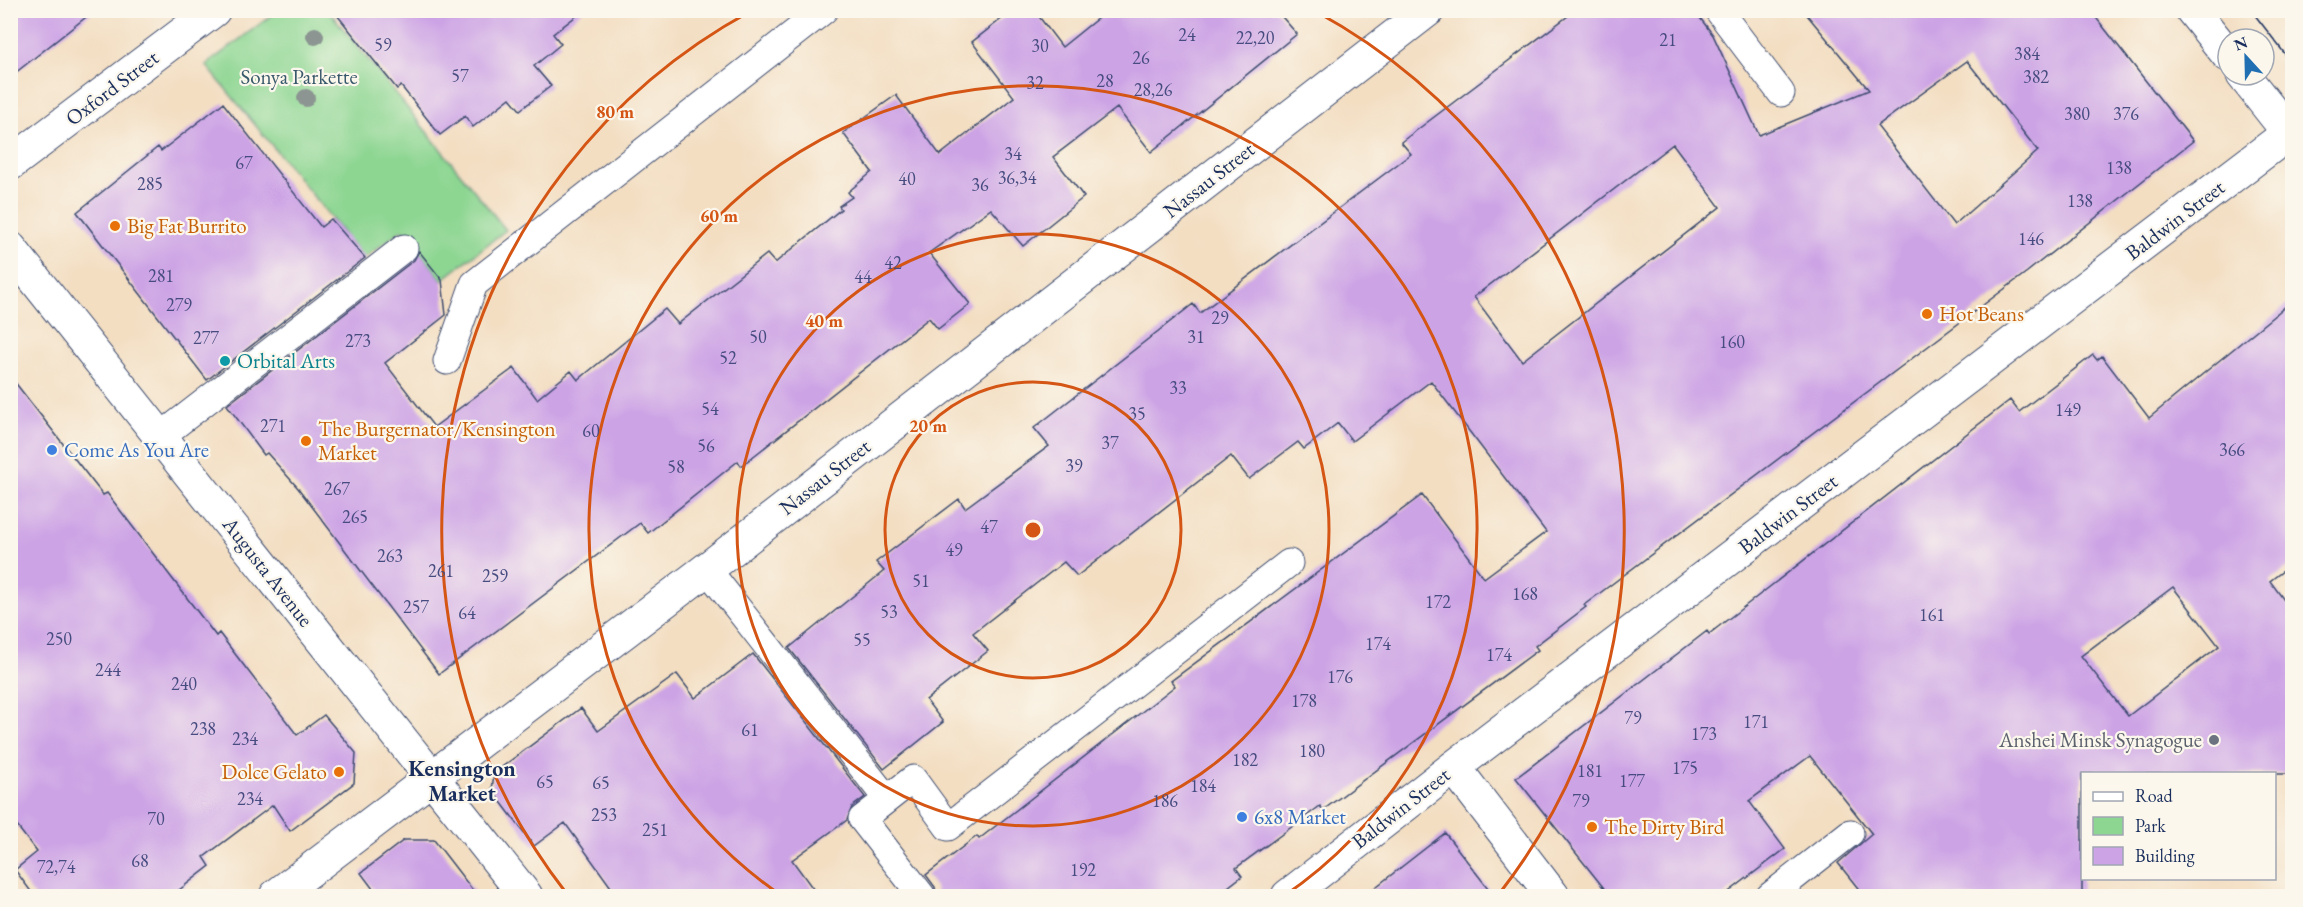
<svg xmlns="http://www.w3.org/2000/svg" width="2303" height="907" viewBox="0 0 2303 907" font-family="'EB Garamond',serif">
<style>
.green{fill:#8dd692;stroke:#548278;stroke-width:1.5}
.building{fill:#cca3e5;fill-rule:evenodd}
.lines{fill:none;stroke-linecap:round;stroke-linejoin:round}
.service-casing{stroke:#3b496d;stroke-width:29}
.minor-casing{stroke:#3b496d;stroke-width:35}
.primary-casing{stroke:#3b496d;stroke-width:35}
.service{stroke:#fff;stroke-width:27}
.minor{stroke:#fff;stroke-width:33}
.primary{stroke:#fff;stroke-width:33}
.tram{stroke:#1b2f5e;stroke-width:1.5}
.tree{fill:#8c9592}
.ring{fill:none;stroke:#d45514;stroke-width:3}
.food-dot{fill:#e8710a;stroke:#fbf7ec;stroke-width:2}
.culture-dot{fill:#0f9aa8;stroke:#fbf7ec;stroke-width:2}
.shop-dot{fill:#3f7fe0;stroke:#fbf7ec;stroke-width:2}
.worship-dot{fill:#6b7280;stroke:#fbf7ec;stroke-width:2}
.labels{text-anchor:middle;stroke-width:4.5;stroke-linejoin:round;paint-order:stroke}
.number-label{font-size:18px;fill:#474c80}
.park-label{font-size:21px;fill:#38596b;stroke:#fbf7ec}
.street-label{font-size:21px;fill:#1b2f5e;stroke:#fbf7ec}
.food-label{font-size:21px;fill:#c56008;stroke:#fbf7ec;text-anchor:start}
.culture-label{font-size:21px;fill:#0d838f;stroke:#fbf7ec;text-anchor:start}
.shop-label{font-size:21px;fill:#366cbe;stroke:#fbf7ec;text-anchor:start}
.worship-label{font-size:21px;fill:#5b616d;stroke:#fbf7ec;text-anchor:end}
.neighbourhood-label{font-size:22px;font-weight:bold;fill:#1b2f5e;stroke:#fbf7ec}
.centre{fill:#d45514;stroke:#fbf7ec;stroke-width:3}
.ring-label{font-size:18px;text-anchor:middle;font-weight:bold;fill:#d45514;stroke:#fbf7ec;stroke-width:4.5;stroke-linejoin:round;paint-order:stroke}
</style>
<rect width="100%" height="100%" fill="#fbf7ec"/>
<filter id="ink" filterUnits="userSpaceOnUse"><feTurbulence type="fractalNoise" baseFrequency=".0167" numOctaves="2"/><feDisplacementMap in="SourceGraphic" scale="12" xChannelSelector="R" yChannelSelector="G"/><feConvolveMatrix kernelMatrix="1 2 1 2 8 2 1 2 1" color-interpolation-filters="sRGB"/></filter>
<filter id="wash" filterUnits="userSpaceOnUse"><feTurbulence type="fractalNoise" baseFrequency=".008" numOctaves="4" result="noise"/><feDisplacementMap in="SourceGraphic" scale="24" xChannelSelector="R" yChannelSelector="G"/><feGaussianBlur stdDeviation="1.35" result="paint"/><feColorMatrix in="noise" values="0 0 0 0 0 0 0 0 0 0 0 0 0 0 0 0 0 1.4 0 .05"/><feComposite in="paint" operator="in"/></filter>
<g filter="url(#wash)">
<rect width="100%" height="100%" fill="#f3dec2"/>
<path class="green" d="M 277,11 L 329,11 L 506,230 L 442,280 L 402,230 L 364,258 L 206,65 Z"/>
<g id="blocks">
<path class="building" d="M 10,10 L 95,10 L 10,77 Z
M 333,10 L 584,10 L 553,34 L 561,44 L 534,66 L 551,86 L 520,110 L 510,98 L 473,127 L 465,116 L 440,135 L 401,86 L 397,89 Z
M 1013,10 L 1034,10 L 1062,47 L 1108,10 L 1276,10 L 1297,34 L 1151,152 L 1117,108 L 1053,157 L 1084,197 L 1023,246 L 991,209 L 929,253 L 970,304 L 938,329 L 929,318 L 741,466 L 738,461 L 648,533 L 640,523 L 439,674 L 298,488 L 267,453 L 264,455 L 227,405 L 414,260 L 419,251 L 442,280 L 446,315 L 385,363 L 434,427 L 514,368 L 537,399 L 571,371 L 578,380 L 665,309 L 678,324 L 767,254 L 775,263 L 841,209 L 839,206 L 852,197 L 848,192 L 872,172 L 843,133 L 896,95 L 940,155 L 1014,97 L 972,42 Z
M 1576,10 L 1694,10 L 1713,35 L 1759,135 L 1869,90 L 1803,10 L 2090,10 L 2193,141 L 2027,272 L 1584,605 L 1586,607 L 1535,646 L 1538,650 L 1323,810 L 1320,806 L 1236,868 L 1242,876 L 1215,897 L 937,897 L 935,887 L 926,875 L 977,836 L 979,839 L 1175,686 L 1171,681 L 1422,495 L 1484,578 L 1546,532 L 1431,381 L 1352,441 L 1338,423 L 1304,449 L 1298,442 L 1249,479 L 1231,456 L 1077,576 L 1064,562 L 973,633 L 988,651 L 926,700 L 943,722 L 884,769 L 789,648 L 884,571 L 876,562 L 959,499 L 965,508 L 1049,446 L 1034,428 L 1193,304 L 1200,313 L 1411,154 L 1401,142 ZM 1967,61 L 2038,151 L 1954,225 L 1877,126 ZM 1673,144 L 1720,207 L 1522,361 L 1474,297 Z
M 223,103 L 321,227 L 331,219 L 365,258 L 207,380 L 77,212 L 158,147 L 161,151 Z
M 2292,301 L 2292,564 L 2270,581 L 2292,611 L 2292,774 L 2082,774 L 2082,897 L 1865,897 L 1838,863 L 1872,834 L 1810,756 L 1749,801 L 1785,849 L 1722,897 L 1611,897 L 1516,778 L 1707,631 L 1709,634 L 2010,400 L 2019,412 L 2093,355 L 2097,360 L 2102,356 L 2149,418 ZM 2173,587 L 2219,646 L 2128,716 L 2081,656 Z
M 10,376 L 103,495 L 107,493 L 216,636 L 219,633 L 297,735 L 324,715 L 356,753 L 354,783 L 290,831 L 273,805 L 204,857 L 210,866 L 170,897 L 35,897 L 15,870 L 37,852 L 10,817 Z
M 753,654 L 865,797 L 852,807 L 847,820 L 792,860 L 819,897 L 618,897 L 565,823 L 534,846 L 492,790 L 494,773 L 581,708 L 598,731 L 677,674 L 695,698 Z
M 1445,833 L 1495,897 L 1363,897 Z
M 404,840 L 434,840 L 478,897 L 379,897 L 361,873 Z"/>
</g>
</g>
<g filter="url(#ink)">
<use href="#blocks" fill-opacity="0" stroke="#3b496d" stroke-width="1.5"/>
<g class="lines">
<defs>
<path id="service" d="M 1718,10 L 1781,93
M 447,361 L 474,284 L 824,10
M 161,436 L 404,248
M 707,569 L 887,799
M 922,896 L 862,819 L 913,779 L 948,827 L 1289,563
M 1770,896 L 1850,833"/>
<path id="minor" d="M 10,164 L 214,10
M 10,248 L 526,896
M 1454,767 L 1553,896
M 276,896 L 707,569 L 1428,10
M 1288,896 L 1454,767 L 2289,133"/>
<path id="primary" d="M 2192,10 L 2228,55
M 2243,75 L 2292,137"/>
</defs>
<use href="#service" class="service-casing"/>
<use href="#minor" class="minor-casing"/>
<use href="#primary" class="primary-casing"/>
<use href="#service" class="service"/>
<use href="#minor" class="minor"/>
<use href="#primary" class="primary"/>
<path class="tram" d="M 2251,10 L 2292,63
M 2282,10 L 2292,24"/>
</g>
<g class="tree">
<circle cx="315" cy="36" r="9"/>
<circle cx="306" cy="98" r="9"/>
</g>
</g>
<g class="ring">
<circle cx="1033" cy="530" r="148"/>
<circle cx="1033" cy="530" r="296"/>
<path d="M782 896A444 444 0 1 1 1284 896"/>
<path d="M567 894A591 591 0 0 1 751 11M1315 11A591 591 0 0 1 1499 894"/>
</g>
<g class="food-dot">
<circle cx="115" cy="226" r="6"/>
<circle cx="1927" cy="314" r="6"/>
<circle cx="306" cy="441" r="6"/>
<circle cx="339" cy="772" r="6"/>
<circle cx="1592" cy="827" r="6"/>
</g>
<circle class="culture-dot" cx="225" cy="361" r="6"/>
<g class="shop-dot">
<circle cx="52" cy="450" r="6"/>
<circle cx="1242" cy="817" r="6"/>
</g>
<circle class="worship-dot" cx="2214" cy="740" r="6"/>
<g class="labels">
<g class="number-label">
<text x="1187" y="41">24</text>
<text x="1255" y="44">22,20</text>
<text x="1668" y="46">21</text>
<text x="383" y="51">59</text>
<text x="1040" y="52">30</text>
<text x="2027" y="60">384</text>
<text x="1141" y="64">26</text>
<text x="460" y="82">57</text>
<text x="2036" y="83">382</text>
<text x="1105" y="87">28</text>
<text x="1035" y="89">32</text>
<text x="1153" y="96">28,26</text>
<text x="2077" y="120">380</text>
<text x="2126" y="120">376</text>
<text x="1013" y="160">34</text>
<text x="244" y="169">67</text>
<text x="2119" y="174">138</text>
<text x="1017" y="184">36,34</text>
<text x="907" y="185">40</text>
<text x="150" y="190">285</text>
<text x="980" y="191">36</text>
<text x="2080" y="207">138</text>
<text x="2031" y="245">146</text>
<text x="893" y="269">42</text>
<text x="161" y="282">281</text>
<text x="863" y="283">44</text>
<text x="179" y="311">279</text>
<text x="1220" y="324">29</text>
<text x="758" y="343">50</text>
<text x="1196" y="343">31</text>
<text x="206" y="344">277</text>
<text x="358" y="347">273</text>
<text x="1732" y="348">160</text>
<text x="728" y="364">52</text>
<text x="1178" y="394">33</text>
<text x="710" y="415">54</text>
<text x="2068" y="416">149</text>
<text x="1137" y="420">35</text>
<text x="273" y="432">271</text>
<text x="591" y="437">60</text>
<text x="1110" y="449">37</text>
<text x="706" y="452">56</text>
<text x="2232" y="456">366</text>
<text x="1074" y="472">39</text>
<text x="676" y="473">58</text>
<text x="337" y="495">267</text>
<text x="355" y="523">265</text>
<text x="989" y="533">47</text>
<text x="954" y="556">49</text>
<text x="390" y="562">263</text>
<text x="441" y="577">261</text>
<text x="495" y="582">259</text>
<text x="921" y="587">51</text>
<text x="1525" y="600">168</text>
<text x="1438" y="608">172</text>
<text x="416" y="613">257</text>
<text x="889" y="618">53</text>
<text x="467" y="619">64</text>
<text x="1932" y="621">161</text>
<text x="59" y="645">250</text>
<text x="862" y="646">55</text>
<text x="1378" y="650">174</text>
<text x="1499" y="661">174</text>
<text x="108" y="676">244</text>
<text x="1340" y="683">176</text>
<text x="184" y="690">240</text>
<text x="1304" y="707">178</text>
<text x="1633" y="724">79</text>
<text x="1756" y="728">171</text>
<text x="203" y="735">238</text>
<text x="750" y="736">61</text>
<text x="1704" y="740">173</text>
<text x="245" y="745">234</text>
<text x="1312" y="757">180</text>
<text x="1245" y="766">182</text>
<text x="1685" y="774">175</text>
<text x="1590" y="777">181</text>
<text x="1632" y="787">177</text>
<text x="545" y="788">65</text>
<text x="601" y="789">65</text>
<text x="1203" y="792">184</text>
<text x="250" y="805">234</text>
<text x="1165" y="807">186</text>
<text x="1581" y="807">79</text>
<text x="604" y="821">253</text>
<text x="156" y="825">70</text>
<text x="655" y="836">251</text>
<text x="140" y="867">68</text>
<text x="56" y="873">72,74</text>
<text x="1083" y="876">192</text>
</g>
<g class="park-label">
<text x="299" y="84">Sonya Parkette</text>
</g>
<g class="street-label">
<text transform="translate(112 88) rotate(-37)" y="7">Oxford Street</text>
<text transform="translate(1209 180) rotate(-38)" y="7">Nassau Street</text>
<text transform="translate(2175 220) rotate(-37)" y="7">Baldwin Street</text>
<text transform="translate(825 477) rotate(-38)" y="7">Nassau Street</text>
<text transform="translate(1788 514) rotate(-37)" y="7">Baldwin Street</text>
<text transform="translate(268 572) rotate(52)" y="7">Augusta Avenue</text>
<text transform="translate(1401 808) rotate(-38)" y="7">Baldwin Street</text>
</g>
<g class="food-label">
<text x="127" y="233">Big Fat Burrito</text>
<text x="1939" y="321">Hot Beans</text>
<text x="318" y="436">The Burgernator/Kensington<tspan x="318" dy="24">Market</tspan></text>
<text x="327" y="779" text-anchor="end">Dolce Gelato</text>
<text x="1604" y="834">The Dirty Bird</text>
</g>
<g class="culture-label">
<text x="237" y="368">Orbital Arts</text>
</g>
<g class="shop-label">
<text x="64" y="457">Come As You Are</text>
<text x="1254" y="824">6x8 Market</text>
</g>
<g class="worship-label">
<text x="2202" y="747">Anshei Minsk Synagogue</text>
</g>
<g class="neighbourhood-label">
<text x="462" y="776">Kensington<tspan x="462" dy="25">Market</tspan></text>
</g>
</g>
<circle cx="1033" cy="530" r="9" class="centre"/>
<g class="ring-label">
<text x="615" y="118">80 m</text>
<text x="719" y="222">60 m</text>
<text x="824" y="327">40 m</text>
<text x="928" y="432">20 m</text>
</g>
<rect width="2303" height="907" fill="none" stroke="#fbf7ec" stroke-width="36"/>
<rect x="2081" y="772" width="195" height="108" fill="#fbf7ec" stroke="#a1a7b3" stroke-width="1.5"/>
<rect x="2093" y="792" width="30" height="9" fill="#ffffff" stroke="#a1a7b3" stroke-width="1.5"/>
<text x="2135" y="802" font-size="18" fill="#1b2f5e">Road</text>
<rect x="2093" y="817" width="30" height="18" fill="#8dd692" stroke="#a1a7b3" stroke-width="1.5"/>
<text x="2135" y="832" font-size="18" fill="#1b2f5e">Park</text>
<rect x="2093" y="847" width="30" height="18" fill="#cca3e5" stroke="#a1a7b3" stroke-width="1.5"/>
<text x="2135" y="862" font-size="18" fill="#1b2f5e">Building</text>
<g transform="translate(2246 57) rotate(338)"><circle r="28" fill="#fbf7ec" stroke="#a1a7b3" stroke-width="1.5"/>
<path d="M0-4.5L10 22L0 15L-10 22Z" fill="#1f6fb2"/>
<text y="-9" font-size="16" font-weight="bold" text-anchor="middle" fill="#1b2f5e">N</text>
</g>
</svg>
